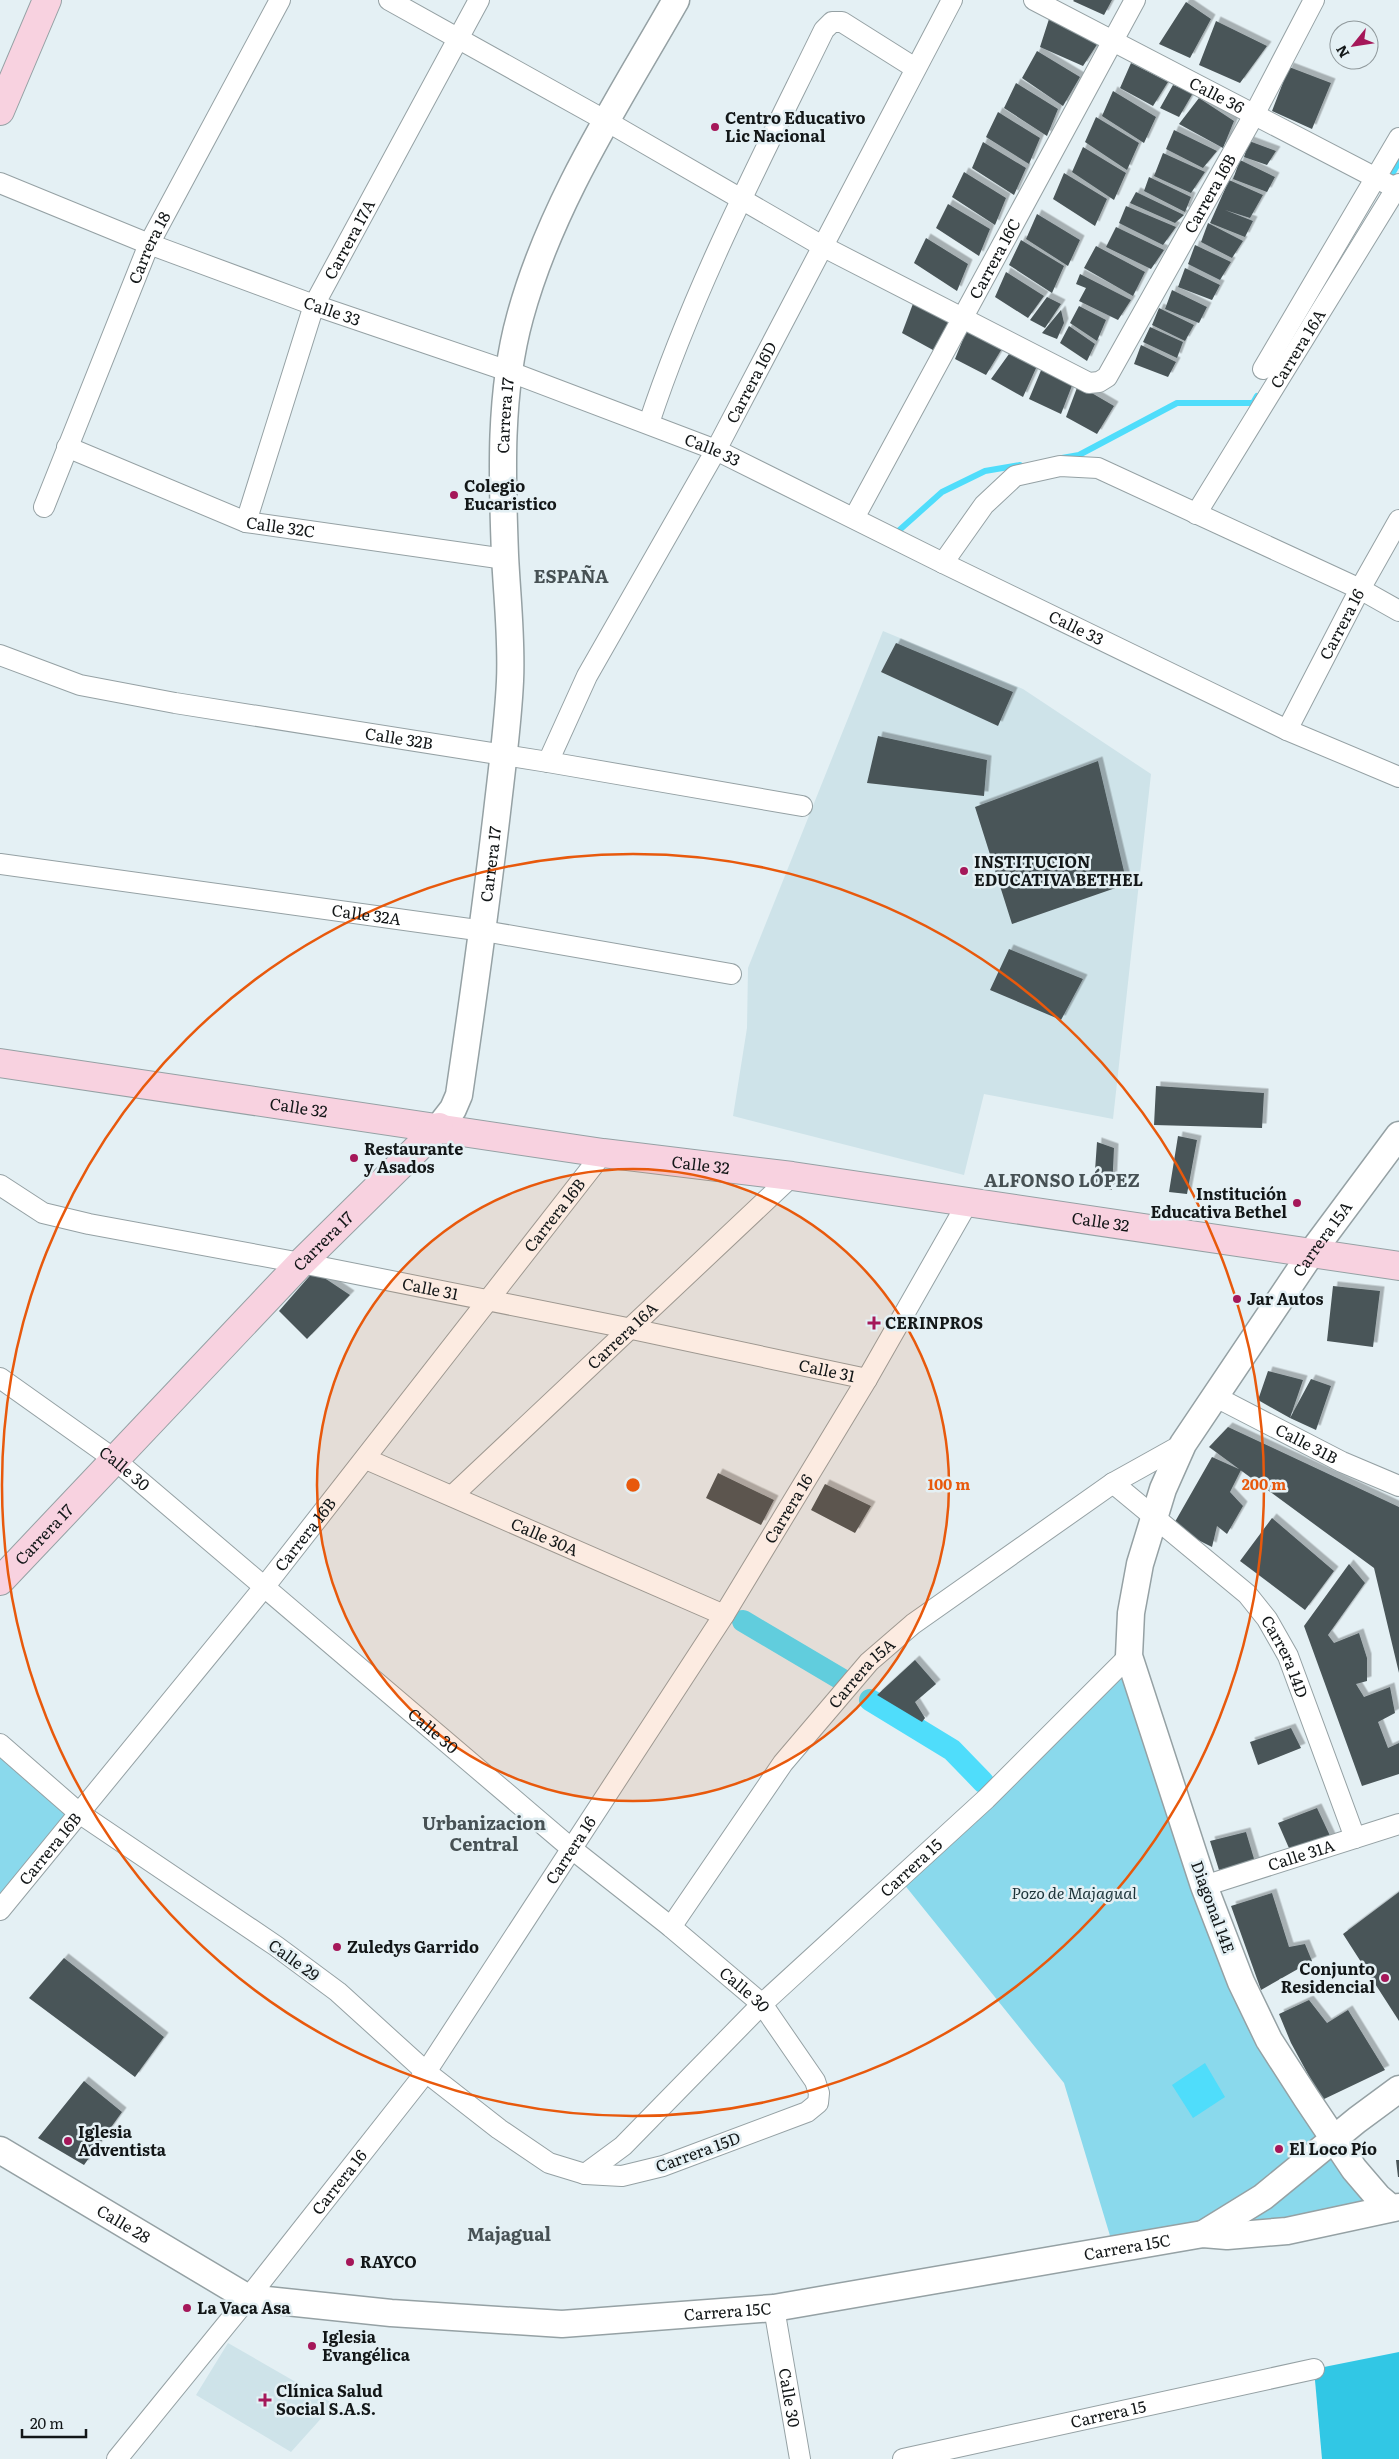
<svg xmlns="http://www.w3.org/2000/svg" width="1399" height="2459" viewBox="0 0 1399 2459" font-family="Literata,serif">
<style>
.built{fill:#cee3e9}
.green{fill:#8ad9ec}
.forest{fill:#31c7e5}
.water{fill:#4fddfb}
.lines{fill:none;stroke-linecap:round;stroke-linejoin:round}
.stream{stroke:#4fddfb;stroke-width:6}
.canal{stroke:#4fddfb;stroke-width:22}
.building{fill:#4a5558;filter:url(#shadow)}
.minor-casing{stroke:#95a1a4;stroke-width:22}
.tertiary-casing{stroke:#95a1a4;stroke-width:29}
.secondary-casing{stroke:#95a1a4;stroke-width:30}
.minor{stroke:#fff;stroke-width:20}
.tertiary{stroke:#fff;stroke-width:26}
.secondary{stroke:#f8d2e0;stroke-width:28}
.ring{fill:none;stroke:#e8590c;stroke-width:2.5}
.poi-dot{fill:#a51759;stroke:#e4f0f4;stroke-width:2}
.labels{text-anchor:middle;stroke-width:5;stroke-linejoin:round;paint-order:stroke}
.street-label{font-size:16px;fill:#131718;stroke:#e4f0f4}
.poi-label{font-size:16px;font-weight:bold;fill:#131718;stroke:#e4f0f4;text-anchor:start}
.park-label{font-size:16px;font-style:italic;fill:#1c3339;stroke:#e4f0f4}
.neighbourhood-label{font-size:18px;font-weight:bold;fill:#475154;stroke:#e4f0f4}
.centre{fill:#e8590c;stroke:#e4f0f4;stroke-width:2.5}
.ring-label{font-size:15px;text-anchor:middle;font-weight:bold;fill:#e8590c;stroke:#e4f0f4;stroke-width:5;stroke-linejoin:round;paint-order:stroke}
</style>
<defs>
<filter id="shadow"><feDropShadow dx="4.5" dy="-4.5" stdDeviation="0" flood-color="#0004"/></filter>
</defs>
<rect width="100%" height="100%" fill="#e4f0f4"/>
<path class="built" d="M 883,631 L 1023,689 L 1151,774 L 1113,1119 L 984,1094 L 964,1175 L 733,1116 L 747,1028 L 748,968 Z
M 228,2343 L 334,2404 L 291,2452 L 196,2395 Z"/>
<path class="green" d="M 1136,1652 L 1241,1982 L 1391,2208 L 1114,2249 L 1064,2083 L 899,1878 Z
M 0,1744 L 79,1813 L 0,1910 Z"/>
<path class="forest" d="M 1399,2352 L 1399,2459 L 1322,2459 L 1314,2369 Z"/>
<path class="water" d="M 1205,2063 L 1225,2097 L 1193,2118 L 1172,2085 Z"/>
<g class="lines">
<path class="stream" d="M 1391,176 L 1399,162
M 1062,458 L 1079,455 L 1177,403 L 1253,403 L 1257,396
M 895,534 L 942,492 L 985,471 L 1020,465"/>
<path class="canal" d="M 743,1621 L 841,1679
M 870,1700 L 952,1750 L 983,1782"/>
</g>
<path class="building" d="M 1074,0 L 1112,0 L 1104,15 L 1073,1 Z
M 1186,2 L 1211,19 L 1190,58 L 1159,44 Z
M 1049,19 L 1098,43 L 1083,66 L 1040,47 Z
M 1216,21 L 1267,46 L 1240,83 L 1199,65 Z
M 1037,51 L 1080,77 L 1063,106 L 1022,78 Z
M 1131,63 L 1168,82 L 1153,106 L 1120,88 Z
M 1289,67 L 1331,83 L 1312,129 L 1272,111 Z
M 1016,83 L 1058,109 L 1047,136 L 1004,108 Z
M 1173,85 L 1193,93 L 1179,117 L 1160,108 Z
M 1113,91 L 1156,117 L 1144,143 L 1102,116 Z
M 1199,98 L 1234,121 L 1223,148 L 1179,124 Z
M 998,112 L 1040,138 L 1029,164 L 986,137 Z
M 1096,117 L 1139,143 L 1127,170 L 1085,142 Z
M 1174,130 L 1217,151 L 1203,168 L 1166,149 Z
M 1249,141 L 1276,151 L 1267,165 L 1244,157 Z
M 983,142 L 1026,168 L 1014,195 L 972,168 Z
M 1083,147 L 1126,173 L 1114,200 L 1072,172 Z
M 1163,153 L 1205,172 L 1191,193 L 1154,176 Z
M 1240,160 L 1275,177 L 1267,192 L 1233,179 Z
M 964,172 L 1006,198 L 995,225 L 952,197 Z
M 1064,173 L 1107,199 L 1095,226 L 1053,199 Z
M 1149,177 L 1191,197 L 1185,212 L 1144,191 Z
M 1229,180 L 1263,195 L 1250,218 L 1225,210 L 1253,221 L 1245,237 L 1210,223 Z
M 1136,192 L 1184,215 L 1175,223 L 1130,203 Z
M 948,204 L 990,229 L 979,256 L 936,228 Z
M 1126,206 L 1176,227 L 1163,245 L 1119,223 Z
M 1037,214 L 1080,240 L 1068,266 L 1026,239 Z
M 1208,223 L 1243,241 L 1232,258 L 1201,242 Z
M 1116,227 L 1164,250 L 1151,269 L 1106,247 Z
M 926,238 L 968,264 L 957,291 L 914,263 Z
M 1021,240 L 1064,266 L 1052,293 L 1009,265 Z
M 1195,245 L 1231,262 L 1220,280 L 1188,264 Z
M 1096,246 L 1145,272 L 1133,296 L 1084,268 Z
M 1185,268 L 1220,285 L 1212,300 L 1178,287 Z
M 1006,272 L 1044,296 L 1028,318 L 995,297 Z
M 1080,274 L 1131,300 L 1118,320 L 1079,301 L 1086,288 L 1076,284 Z
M 1172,290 L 1207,307 L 1199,323 L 1165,309 Z
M 1047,297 L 1061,304 L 1045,328 L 1030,320 Z
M 914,301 L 950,322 L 933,350 L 902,333 Z
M 1079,306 L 1106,320 L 1097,341 L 1070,323 Z
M 1159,308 L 1194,325 L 1185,341 L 1152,325 Z
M 1061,310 L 1064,323 L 1057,339 L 1042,333 Z
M 1069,326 L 1095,344 L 1087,361 L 1060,343 Z
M 968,327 L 1003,347 L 986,375 L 955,359 Z
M 1150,327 L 1183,342 L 1177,358 L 1143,342 Z
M 1141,345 L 1176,362 L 1168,377 L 1134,364 Z
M 1009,354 L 1037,366 L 1023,397 L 991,379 Z
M 1042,368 L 1073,383 L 1061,414 L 1029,399 Z
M 1078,385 L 1114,406 L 1097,434 L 1066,417 Z
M 896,643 L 1013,692 L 998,726 L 881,672 Z
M 878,736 L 987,760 L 984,796 L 867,783 Z
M 1098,761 L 1127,884 L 1012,924 L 975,807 Z
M 1009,949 L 1083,979 L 1061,1020 L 990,990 Z
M 1156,1086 L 1264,1093 L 1262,1128 L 1154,1125 Z
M 1178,1136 L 1197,1140 L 1187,1194 L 1169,1192 Z
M 1097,1142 L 1114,1148 L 1112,1190 L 1094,1185 Z
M 314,1271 L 350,1295 L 307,1339 L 279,1311 Z
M 1333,1286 L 1380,1291 L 1373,1347 L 1327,1341 Z
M 1268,1371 L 1303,1380 L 1290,1418 L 1258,1400 Z
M 1311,1379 L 1331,1386 L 1316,1430 L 1290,1418 Z
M 1228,1427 L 1399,1507 L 1399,1673 L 1374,1568 L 1209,1447 Z
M 1212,1457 L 1241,1470 L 1230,1492 L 1243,1506 L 1227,1534 L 1217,1526 L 1212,1547 L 1172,1527 Z
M 718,1473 L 774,1500 L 761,1525 L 706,1498 Z
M 825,1484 L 871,1506 L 855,1533 L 811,1510 Z
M 1272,1518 L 1334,1571 L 1305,1610 L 1240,1561 Z
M 1349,1564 L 1365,1583 L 1328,1635 L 1334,1643 L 1359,1633 L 1367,1658 L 1367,1681 L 1356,1684 L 1364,1697 L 1390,1687 L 1395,1713 L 1378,1722 L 1388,1748 L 1399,1743 L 1399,1774 L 1362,1786 L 1304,1626 Z
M 915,1660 L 936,1684 L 915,1702 L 925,1718 L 922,1722 L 877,1695 Z
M 1291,1728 L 1301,1748 L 1258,1765 L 1250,1742 Z
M 1317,1808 L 1332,1840 L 1292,1855 L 1278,1823 Z
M 1246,1832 L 1255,1862 L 1219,1870 L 1210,1841 Z
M 1399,1892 L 1399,2021 L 1343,1934 Z
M 1272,1893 L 1289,1947 L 1305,1944 L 1312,1961 L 1261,1990 L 1231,1906 Z
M 64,1958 L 164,2037 L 135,2077 L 29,1998 Z
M 1309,2000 L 1327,2023 L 1348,2010 L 1385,2070 L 1322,2100 L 1291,2043 L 1279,2014 Z
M 84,2081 L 122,2112 L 84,2165 L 38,2138 Z
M 1396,2160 L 1399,2160 L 1399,2177 L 1398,2177 Z"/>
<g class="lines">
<defs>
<g id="minor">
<path id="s1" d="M 389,0 L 608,122 L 824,247 L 1089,383 L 1099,382 L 1107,377 L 1254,115 L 1314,0"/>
<path id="s2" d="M 1034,0 L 1399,190"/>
<path id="s3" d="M 0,183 L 149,244 L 314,305 L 508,371 L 716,450 L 943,563 L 1287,730 L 1399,777"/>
<path d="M 1263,369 L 1399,138"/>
<path d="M 649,423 C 694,287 761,159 824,30 L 832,22 L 842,22 L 915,68"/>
<path id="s4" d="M 67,447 L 246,522 L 505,559"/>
<path id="s5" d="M 44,507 L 149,244 L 280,0"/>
<path id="s6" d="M 1196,514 L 1399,184"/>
<path id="s7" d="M 854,518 L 1135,0"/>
<path id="s8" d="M 246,522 L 314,305 L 479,0"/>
<path d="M 943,563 L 984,505 L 1015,476 L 1060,466 L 1098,468 L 1360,589 L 1399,611"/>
<path id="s9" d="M 0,655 L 80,685 L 175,703 L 548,762 L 802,806"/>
<path id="s10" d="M 1287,730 L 1360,589 L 1399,520"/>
<path id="s11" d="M 548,762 L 587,676 L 716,450 L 952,0"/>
<path id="s12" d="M 0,864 L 484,931 L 731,974"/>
<path id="s13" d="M 0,1185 L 43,1213 L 89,1224 L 301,1263 L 632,1329 L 867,1379"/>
<path id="s14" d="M 0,1378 L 114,1459 L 572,1849 L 671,1927 L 762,2004 L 815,2081 L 819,2093 L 818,2103 L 807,2112 L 663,2166 L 622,2176 L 585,2174 L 549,2163 L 499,2129 L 426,2072 L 338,1992 L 276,1946 L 79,1813 L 0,1744"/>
<path id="s15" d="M 1216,1397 L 1342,1462 L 1399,1486"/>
<path id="s16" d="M 366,1459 L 724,1615"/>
<path id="s17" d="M 1113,1483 L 1247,1594 L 1267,1619 L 1288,1656 L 1355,1838"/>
<path id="s18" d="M 452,1496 L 792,1176"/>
<path id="s19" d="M 1204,1886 L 1399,1824"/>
<path id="s20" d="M 0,1910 L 265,1586 L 603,1153"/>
<path id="s21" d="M 671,1927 L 783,1763 L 869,1662 L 913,1624 L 1113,1483 L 1183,1444"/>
<path id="s22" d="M 585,2174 L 623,2146 L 762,2004 L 986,1799 L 1129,1656"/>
<path id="s23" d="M 774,2308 L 800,2459"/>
<path id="s24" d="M 117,2459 L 248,2298 L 426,2072 L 724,1615 L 867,1379 L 968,1202"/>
<path id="s25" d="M 903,2459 L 1314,2369"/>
</g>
<g id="tertiary">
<path id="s26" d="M 439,1127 L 453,1109 L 459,1095 C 473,1000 486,906 497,812 C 502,768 508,724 510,681 C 512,639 507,597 505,555 C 502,477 499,393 520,317 C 551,203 618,102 676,0"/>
<path id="s27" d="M 0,2150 L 248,2298 L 391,2313 L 562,2324 L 774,2308 L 1203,2234 L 1227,2236 L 1287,2231 L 1399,2207"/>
<path id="s28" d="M 1391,2208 L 1378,2197 L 1354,2169 L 1307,2099 L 1269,2040 L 1241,1982 L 1204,1886 L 1129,1656 L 1131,1613 L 1140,1564 L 1163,1489 L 1183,1444 L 1312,1252 L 1399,1135"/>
<path d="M 1203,2234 L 1263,2197 L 1357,2120 L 1399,2089"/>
</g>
<g id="secondary">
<path d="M 0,111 L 47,0"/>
<path id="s29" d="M 0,1063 L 603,1153 L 792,1176 L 1399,1266"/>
<path id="s30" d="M 0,1581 L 301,1263 L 439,1127"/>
</g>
</defs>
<use href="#minor" class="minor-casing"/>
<use href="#tertiary" class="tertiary-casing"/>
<use href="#secondary" class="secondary-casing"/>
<use href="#minor" class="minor"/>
<use href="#tertiary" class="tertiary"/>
<use href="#secondary" class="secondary"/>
</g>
<circle cx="633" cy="1485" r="316" fill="#e8590c" fill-opacity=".12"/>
<g class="ring">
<circle cx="633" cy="1485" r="316"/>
<circle cx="633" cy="1485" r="631"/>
</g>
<g class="poi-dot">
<circle cx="715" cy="127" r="5"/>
<circle cx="454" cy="495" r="5"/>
<circle cx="964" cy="871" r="5"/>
<circle cx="354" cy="1158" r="5"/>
<circle cx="1297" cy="1203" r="5"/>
<circle cx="1237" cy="1299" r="5"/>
<path d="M871.5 1315.5h5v5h5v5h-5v5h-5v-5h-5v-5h5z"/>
<circle cx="337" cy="1947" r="5"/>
<circle cx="1385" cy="1978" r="5"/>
<circle cx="68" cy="2141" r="5"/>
<circle cx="1279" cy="2149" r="5"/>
<circle cx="350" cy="2262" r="5"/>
<circle cx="187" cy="2308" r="5"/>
<circle cx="312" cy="2346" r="5"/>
<path d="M262.5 2392.5h5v5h5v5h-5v5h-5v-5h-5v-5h5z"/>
</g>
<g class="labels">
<g class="street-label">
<text dy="6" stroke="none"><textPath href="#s2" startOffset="206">Calle 36</textPath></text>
<text dy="6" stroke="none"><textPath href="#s1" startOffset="1028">Carrera 16B</textPath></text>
<text dy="6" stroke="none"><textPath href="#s8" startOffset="302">Carrera 17A</textPath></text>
<text dy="6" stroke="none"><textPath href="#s5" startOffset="280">Carrera 18</textPath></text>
<text dy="6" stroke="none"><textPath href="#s7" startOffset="295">Carrera 16C</textPath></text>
<text dy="6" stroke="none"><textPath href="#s3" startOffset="356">Calle 33</textPath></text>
<text dy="6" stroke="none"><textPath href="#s6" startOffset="194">Carrera 16A</textPath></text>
<text dy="6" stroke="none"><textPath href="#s11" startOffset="431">Carrera 16D</textPath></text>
<text dy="6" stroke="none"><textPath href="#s26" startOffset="721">Carrera 17</textPath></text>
<text dy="6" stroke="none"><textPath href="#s3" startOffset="761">Calle 33</textPath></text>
<text dy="6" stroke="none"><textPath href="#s4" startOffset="229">Calle 32C</textPath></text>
<text dy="6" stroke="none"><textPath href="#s10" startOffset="119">Carrera 16</textPath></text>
<text dy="6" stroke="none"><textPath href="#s3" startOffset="1166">Calle 33</textPath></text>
<text dy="6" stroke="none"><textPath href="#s9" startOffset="409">Calle 32B</textPath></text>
<text dy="6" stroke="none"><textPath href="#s26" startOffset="271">Carrera 17</textPath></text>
<text dy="6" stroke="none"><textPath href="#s12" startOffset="370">Calle 32A</textPath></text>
<text dy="6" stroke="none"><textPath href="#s29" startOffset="302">Calle 32</textPath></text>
<text dy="6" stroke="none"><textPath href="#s29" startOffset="708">Calle 32</textPath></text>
<text dy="6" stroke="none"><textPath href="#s20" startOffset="889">Carrera 16B</textPath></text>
<text dy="6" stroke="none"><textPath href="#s29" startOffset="1112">Calle 32</textPath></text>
<text dy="6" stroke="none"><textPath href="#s28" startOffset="1086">Carrera 15A</textPath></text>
<text dy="6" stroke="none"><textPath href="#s30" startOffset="469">Carrera 17</textPath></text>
<text dy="6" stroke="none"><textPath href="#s13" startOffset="446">Calle 31</textPath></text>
<text dy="6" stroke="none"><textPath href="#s18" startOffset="234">Carrera 16A</textPath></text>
<text dy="6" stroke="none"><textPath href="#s13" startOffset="851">Calle 31</textPath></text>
<text dy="6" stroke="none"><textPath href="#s15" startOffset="102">Calle 31B</textPath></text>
<text dy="6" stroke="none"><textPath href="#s14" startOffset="154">Calle 30</textPath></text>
<text dy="6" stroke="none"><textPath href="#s24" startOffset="1165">Carrera 16</textPath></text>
<text dy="6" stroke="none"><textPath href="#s30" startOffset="64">Carrera 17</textPath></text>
<text dy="6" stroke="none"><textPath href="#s20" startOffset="484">Carrera 16B</textPath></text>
<text dy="6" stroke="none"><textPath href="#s16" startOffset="195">Calle 30A</textPath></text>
<text dy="6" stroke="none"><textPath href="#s17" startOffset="248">Carrera 14D</textPath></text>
<text dy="6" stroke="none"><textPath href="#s21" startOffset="318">Carrera 15A</textPath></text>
<text dy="6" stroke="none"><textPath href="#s14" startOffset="559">Calle 30</textPath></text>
<text dy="6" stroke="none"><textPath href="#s20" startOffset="79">Carrera 16B</textPath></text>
<text dy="6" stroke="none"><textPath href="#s24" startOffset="760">Carrera 16</textPath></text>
<text dy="6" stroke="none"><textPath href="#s19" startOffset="102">Calle 31A</textPath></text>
<text dy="6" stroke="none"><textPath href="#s22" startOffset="448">Carrera 15</textPath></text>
<text transform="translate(1213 1907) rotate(70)" y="6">Diagonal 14E</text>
<text transform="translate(294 1960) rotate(36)" y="6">Calle 29</text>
<text dy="6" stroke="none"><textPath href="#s14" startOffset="964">Calle 30</textPath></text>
<text transform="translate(698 2152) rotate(-20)" y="6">Carrera 15D</text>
<text dy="6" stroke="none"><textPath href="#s24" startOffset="355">Carrera 16</textPath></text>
<text dy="6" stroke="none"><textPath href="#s27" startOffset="144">Calle 28</textPath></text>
<text dy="6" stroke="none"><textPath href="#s27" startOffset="1175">Carrera 15C</textPath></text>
<text dy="6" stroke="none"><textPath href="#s27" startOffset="770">Carrera 15C</textPath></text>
<text dy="6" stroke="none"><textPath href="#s23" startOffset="91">Calle 30</textPath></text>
<text dy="6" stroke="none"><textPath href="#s25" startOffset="210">Carrera 15</textPath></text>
</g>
<g class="poi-label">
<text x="725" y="124">Centro Educativo<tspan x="725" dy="18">Lic Nacional</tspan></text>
<text x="464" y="492">Colegio<tspan x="464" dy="18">Eucaristico</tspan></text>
<text x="974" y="868">INSTITUCION<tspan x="974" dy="18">EDUCATIVA BETHEL</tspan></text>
<text x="364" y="1155">Restaurante<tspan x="364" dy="18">y Asados</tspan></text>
<text x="1287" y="1200" text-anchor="end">Institución<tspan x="1287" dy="18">Educativa Bethel</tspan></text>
<text x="1247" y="1305">Jar Autos</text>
<text x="885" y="1329">CERINPROS</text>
<text x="347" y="1953">Zuledys Garrido</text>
<text x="1375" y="1975" text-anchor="end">Conjunto<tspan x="1375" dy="18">Residencial</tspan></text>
<text x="78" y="2138">Iglesia<tspan x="78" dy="18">Adventista</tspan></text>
<text x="1289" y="2155">El Loco Pío</text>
<text x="360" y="2268">RAYCO</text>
<text x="197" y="2314">La Vaca Asa</text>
<text x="322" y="2343">Iglesia<tspan x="322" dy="18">Evangélica</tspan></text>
<text x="276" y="2397">Clínica Salud<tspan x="276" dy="18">Social S.A.S.</tspan></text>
</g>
<g class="park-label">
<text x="1074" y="1899">Pozo de Majagual</text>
</g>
<g class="neighbourhood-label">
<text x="571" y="583">ESPAÑA</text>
<text x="1062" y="1187">ALFONSO LÓPEZ</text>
<text x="484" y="1830">Urbanizacion<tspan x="484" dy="21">Central</tspan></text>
<text x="509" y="2241">Majagual</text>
</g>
</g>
<circle cx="633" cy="1485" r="8" class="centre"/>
<g class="ring-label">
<text x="949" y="1490">100 m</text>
<text x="1264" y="1490">200 m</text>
</g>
<g transform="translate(1354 45) rotate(240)"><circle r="24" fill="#e4f0f4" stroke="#90999c"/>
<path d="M0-4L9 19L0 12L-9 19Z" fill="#a51759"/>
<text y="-8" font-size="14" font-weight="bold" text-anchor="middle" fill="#131718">N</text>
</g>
<path d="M22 2429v8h64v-8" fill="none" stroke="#131718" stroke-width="2.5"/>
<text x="30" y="2429" font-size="15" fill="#131718" stroke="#e4f0f4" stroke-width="4" paint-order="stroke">20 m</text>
</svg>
